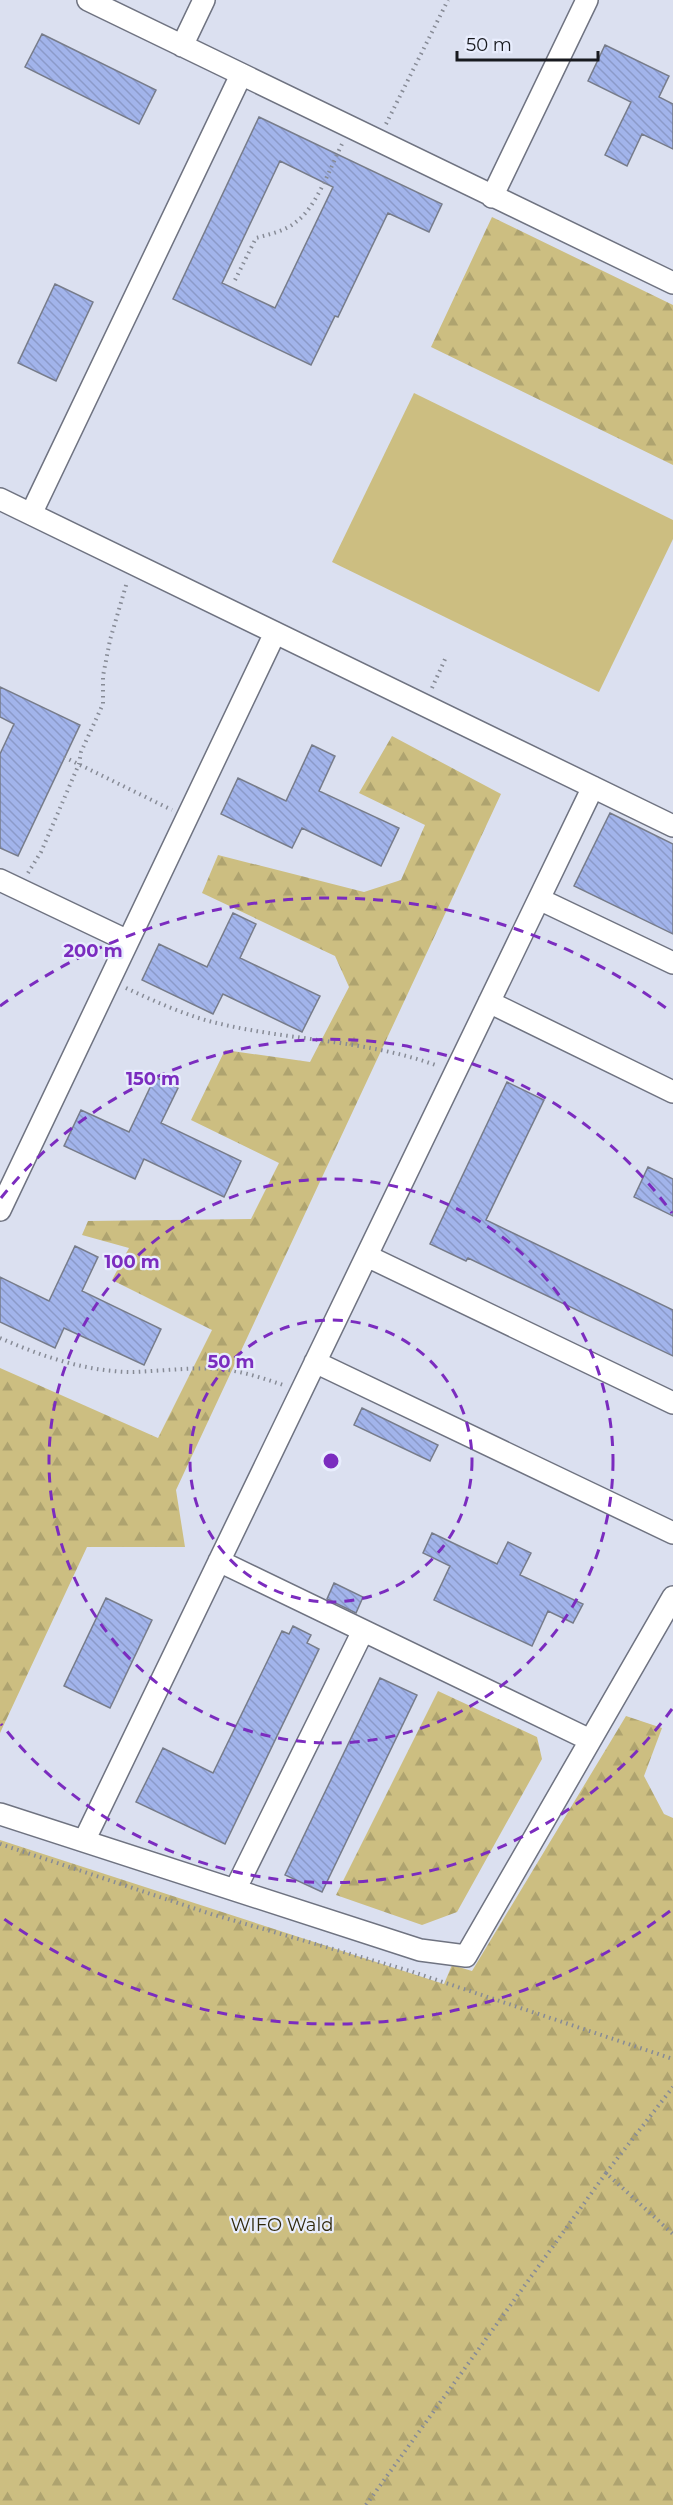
<svg xmlns="http://www.w3.org/2000/svg" width="673" height="2505" viewBox="0 0 673 2505" font-family="Montserrat,sans-serif">
<style>
.forest{fill:url(#forest-firs)}
.pitch{fill:#ccbe81}
.building{fill:url(#building-back-hatch);stroke:#777c8a;stroke-width:1.5;fill-rule:evenodd}
.lines{fill:none;stroke-linecap:round;stroke-linejoin:round}
.minor-casing{stroke:#6f7381;stroke-width:24}
.path{stroke:#878b96;stroke-width:4;stroke-dasharray:1.5 4.5;stroke-linecap:butt}
.minor{stroke:#fff;stroke-width:21}
.ring{fill:none;stroke:#7b2cbf;stroke-width:3;stroke-dasharray:10 8}
.labels{text-anchor:middle;stroke-width:4.5;stroke-linejoin:round;paint-order:stroke}
.park-label{font-size:18px;fill:#312a0e;stroke:#e8edfd}
.centre{fill:#7b2cbf;stroke:#e8edfd;stroke-width:3}
.ring-label{font-size:18px;text-anchor:middle;font-weight:bold;fill:#7b2cbf;stroke:#e8edfd;stroke-width:4.5;stroke-linejoin:round;paint-order:stroke}
</style>
<defs>
<pattern id="forest-firs" width="22" height="20" patternUnits="userSpaceOnUse" patternTransform="scale(1.5)"><rect width="22" height="20" fill="#ccbe81"/><path d="M5 1l3.5 6h-7zM16 11l3.5 6h-7z" fill="#aea36f"/></pattern>
<pattern id="building-back-hatch" width="6" height="6" patternUnits="userSpaceOnUse" patternTransform="scale(1.5)"><rect width="6" height="6" fill="#a2b4eb"/><path d="M-1 5l2 2M0 0l6 6M5-1l2 2" fill="none" stroke="#8b9ac9"/></pattern>
</defs>
<rect width="100%" height="100%" fill="#dbe0f0"/>
<path class="forest" d="M 492,217 L 673,305 L 673,465 L 431,347 Z
M 392,736 L 501,794 L 176,1490 L 185,1547 L 87,1547 L 0,1733 L 0,1368 L 158,1438 L 212,1330 L 112,1280 L 129,1248 L 82,1235 L 88,1221 L 251,1219 L 279,1163 L 191,1120 L 225,1050 L 310,1062 L 349,987 L 335,956 L 202,893 L 218,855 L 364,892 L 401,880 L 425,825 L 359,793 Z
M 438,1691 L 537,1737 L 542,1759 L 457,1912 L 422,1925 L 336,1895 Z
M 626,1716 L 662,1728 L 644,1776 L 664,1814 L 673,1818 L 673,2505 L 0,2505 L 0,1840 L 444,1984 L 452,1965 L 472,1971 Z"/>
<path class="pitch" d="M 414,393 L 673,520 L 673,539 L 599,692 L 332,562 Z"/>
<path class="building" d="M 42,34 L 156,90 L 139,124 L 25,67 Z
M 605,45 L 669,76 L 659,97 L 673,104 L 673,149 L 642,134 L 627,166 L 605,155 L 631,102 L 588,81 Z
M 259,117 L 442,204 L 429,232 L 388,213 L 338,317 L 335,316 L 311,365 L 173,299 ZM 280,161 L 333,187 L 275,308 L 222,283 Z
M 55,284 L 93,302 L 56,381 L 18,363 Z
M 0,687 L 80,725 L 18,856 L 0,848 L 0,754 L 14,724 L 0,717 Z
M 312,745 L 335,756 L 319,791 L 399,828 L 381,866 L 302,828 L 292,848 L 221,814 L 238,778 L 286,801 Z
M 610,813 L 673,844 L 673,934 L 574,886 Z
M 233,913 L 256,924 L 240,958 L 320,996 L 302,1032 L 223,994 L 213,1014 L 142,980 L 159,944 L 207,967 Z
M 155,1077 L 178,1088 L 161,1123 L 241,1161 L 224,1197 L 144,1159 L 135,1179 L 64,1146 L 81,1110 L 129,1132 Z
M 507,1082 L 544,1100 L 486,1220 L 673,1310 L 673,1356 L 468,1258 L 466,1261 L 430,1244 Z
M 648,1167 L 673,1179 L 673,1216 L 634,1197 Z
M 75,1246 L 98,1257 L 82,1291 L 161,1329 L 144,1365 L 64,1328 L 55,1348 L 0,1322 L 0,1277 L 49,1301 Z
M 362,1408 L 438,1445 L 430,1461 L 354,1425 Z
M 432,1533 L 497,1564 L 508,1542 L 531,1553 L 520,1575 L 583,1604 L 573,1623 L 548,1611 L 532,1646 L 434,1600 L 450,1566 L 423,1553 Z
M 334,1583 L 363,1597 L 356,1613 L 327,1599 Z
M 106,1598 L 152,1620 L 110,1708 L 64,1686 Z
M 293,1626 L 311,1635 L 307,1643 L 319,1649 L 225,1844 L 136,1802 L 163,1748 L 213,1773 L 282,1631 L 289,1634 Z
M 380,1678 L 417,1695 L 322,1892 L 285,1875 Z"/>
<g class="lines">
<defs>
<path id="minor" d="M 88,0 L 673,283
M 182,46 L 204,0
M 492,197 L 587,0
M 0,499 L 673,826
M 31,514 L 241,75
M 0,880 L 128,941
M 539,899 L 673,963
M 489,1002 L 673,1092
M 0,1210 L 275,633
M 367,1256 L 673,1403
M 315,1362 L 673,1533
M 219,1561 L 590,1740
M 0,1814 L 420,1950 L 466,1956 L 673,1597
M 84,1841 L 593,787
M 235,1890 L 363,1631"/>
</defs>
<use href="#minor" class="minor-casing"/>
<path class="path" d="M 386,124 L 448,0
M 235,280 L 256,238 C 270,234 285,231 296,222 C 316,208 331,166 342,144
M 432,688 L 446,657
M 64,757 L 172,810
M 28,873 L 41,852 L 79,764 L 81,752 L 103,704 L 103,676 L 110,640 L 127,582
M 126,988 C 156,1002 189,1017 221,1024 C 293,1041 368,1040 438,1066
M 0,1338 C 41,1356 87,1372 133,1372 C 162,1371 191,1367 220,1369 C 241,1371 263,1378 283,1385
M 0,1844 L 211,1914 L 410,1971 L 673,2059
M 606,2173 L 673,2087
M 366,2505 L 606,2173 L 673,2234"/>
<use href="#minor" class="minor"/>
</g>
<g class="ring">
<circle cx="331" cy="1461" r="141"/>
<circle cx="331" cy="1461" r="282"/>
<path d="M672 1709A422 422 0 0 1 1 1724M1 1198A422 422 0 0 1 672 1213"/>
<path d="M670 1911A563 563 0 0 1 0 1916M0 1006A563 563 0 0 1 670 1011"/>
</g>
<g class="labels">
<g class="park-label">
<text x="282" y="2231">WIFO Wald</text>
</g>
</g>
<circle cx="331" cy="1461" r="9" class="centre"/>
<g class="ring-label">
<text x="93" y="957">200 m</text>
<text x="153" y="1085">150 m</text>
<text x="132" y="1268">100 m</text>
<text x="231" y="1368">50 m</text>
</g>
<path d="M457 51v9h141v-9" fill="none" stroke="#181a1f" stroke-width="3"/>
<text x="466" y="51" font-size="18" fill="#181a1f" stroke="#e8edfd" stroke-width="4.5" paint-order="stroke">50 m</text>
</svg>
